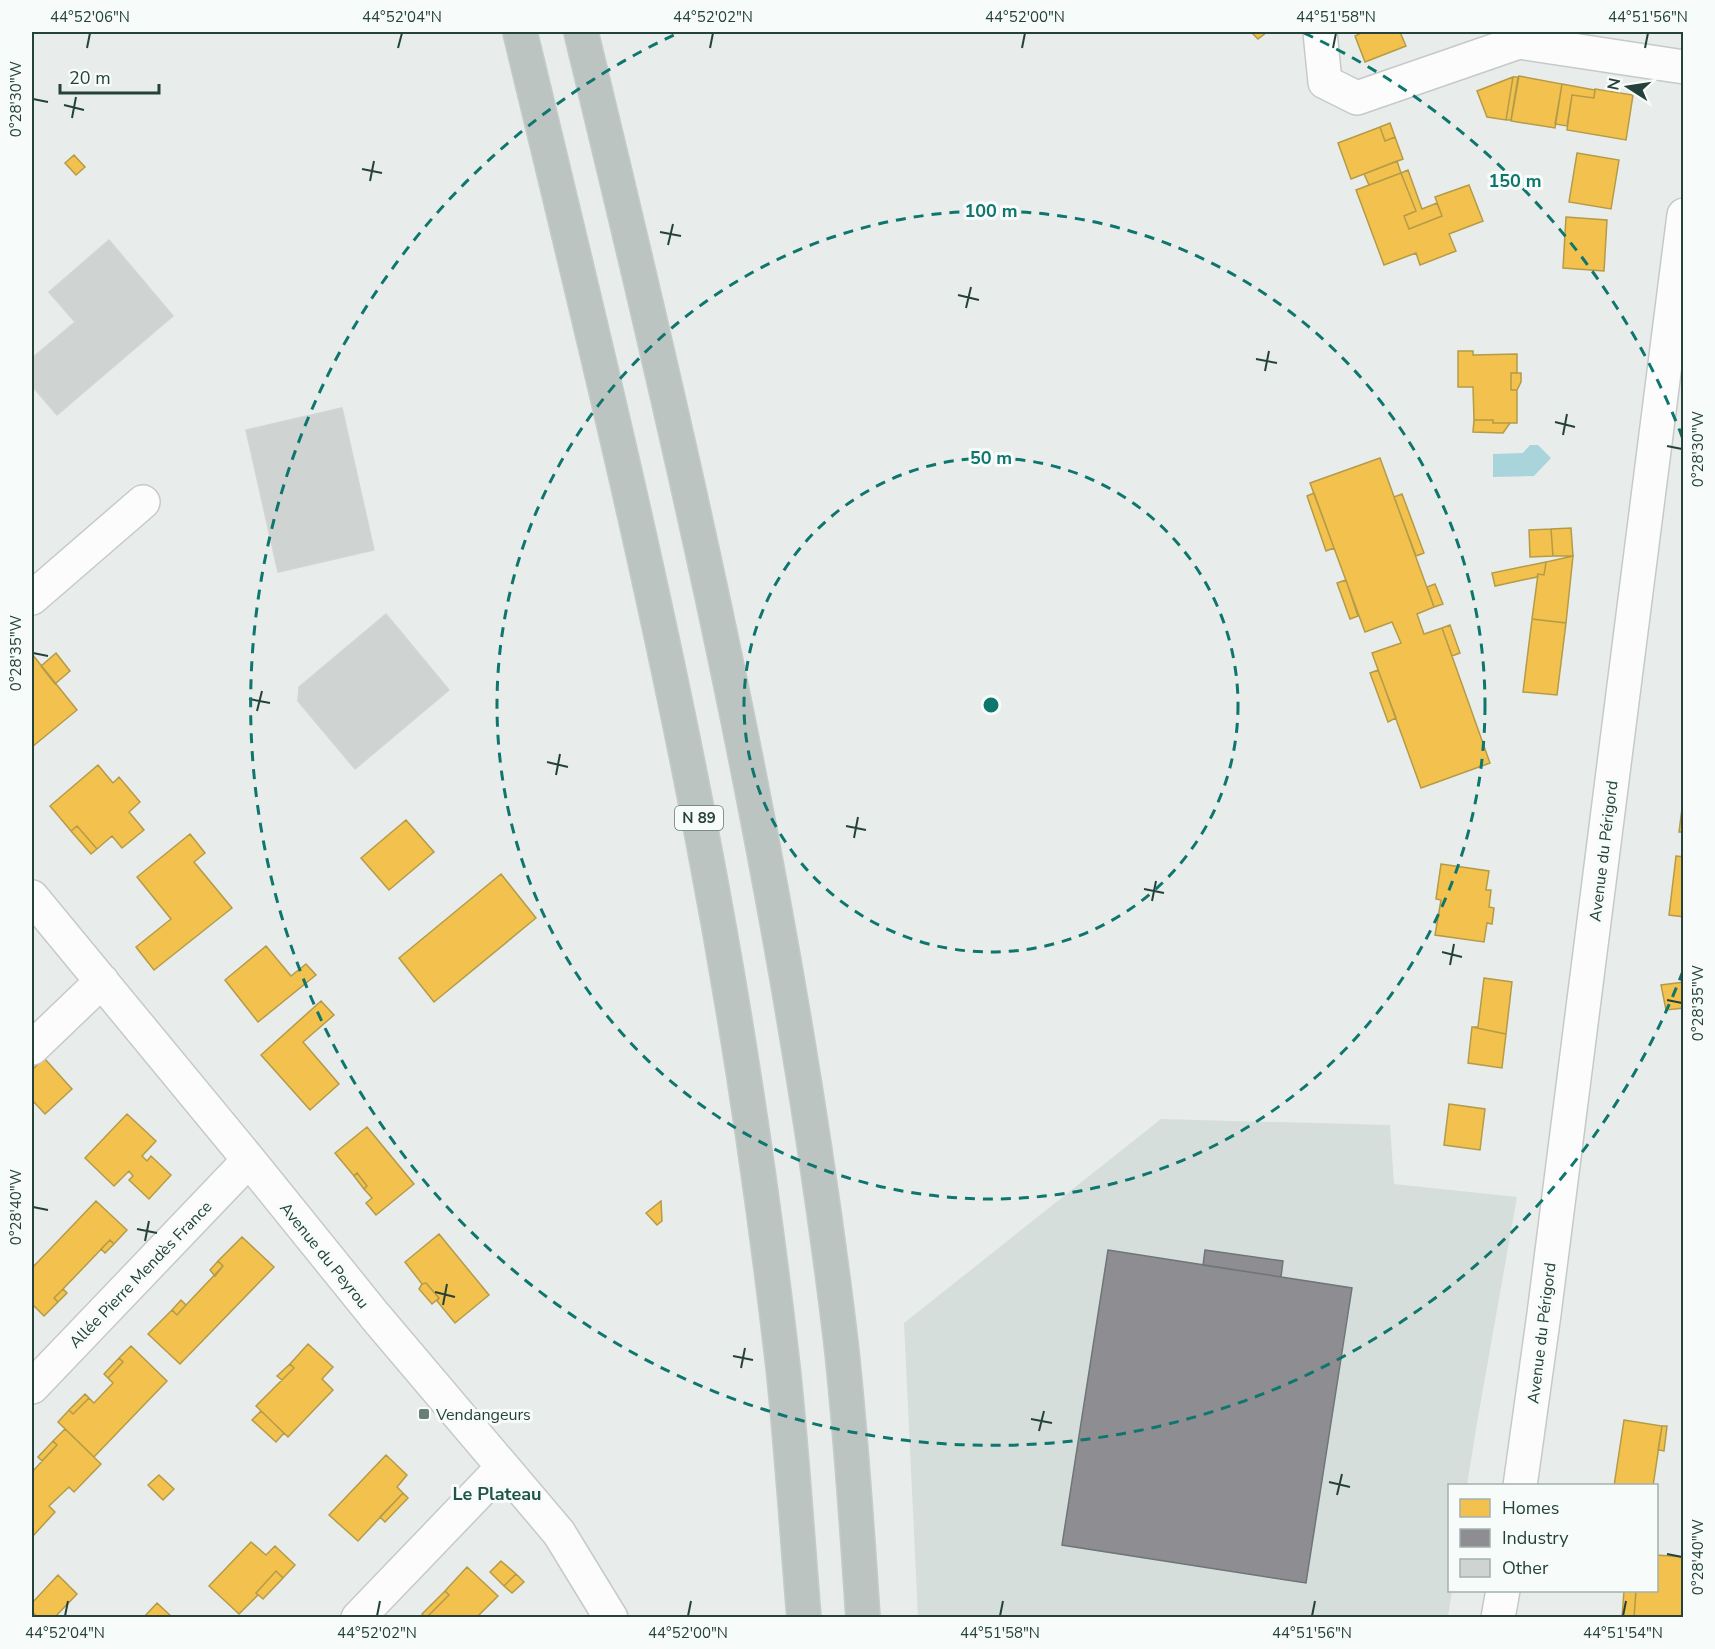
<svg xmlns="http://www.w3.org/2000/svg" width="1715" height="1649" viewBox="0 0 1715 1649" font-family="'Nunito Sans',sans-serif">
<style>
.built{fill:#d6dedb}
.water{fill:#a9d4db}
.homes{fill:#f2c14e;stroke:#b49b48;stroke-width:1.5}
.industry{fill:#8d8d92;stroke:#6e7678;stroke-width:1.5}
.building{fill:#cfd4d2;stroke:#d1d6d4;stroke-width:1.5}
.lines{fill:none;stroke-linecap:round;stroke-linejoin:round}
.minor-casing{stroke:#c5cac8;stroke-width:36}
.highway-casing{stroke:#c3ccc9;stroke-width:36}
.minor{stroke:#fcfcfc;stroke-width:33}
.highway{stroke:#bcc4c2;stroke-width:33}
.ticks{fill:none;stroke:#24423a;stroke-width:2}
.ring{fill:none;stroke:#0f766e;stroke-width:3;stroke-dasharray:10 8}
.poi-dot{fill:#697e78;stroke:#f7fbf9;stroke-width:2}
.labels{text-anchor:middle;stroke-width:6;stroke-linejoin:round;paint-order:stroke}
.shield{fill:#f7fbf9;stroke:#637a73;stroke-width:1.5}
.shield-label{font-size:15px;font-weight:bold;fill:#24423a}
.street-label{font-size:16px;fill:#24423a;stroke:#f7fbf9}
.poi-label{font-size:16px;fill:#24423a;stroke:#f7fbf9;text-anchor:start}
.neighbourhood-label{font-size:18px;font-weight:bold;fill:#1f5548;stroke:#f7fbf9}
.centre{fill:#0f766e;stroke:#f7fbf9;stroke-width:3}
.ring-label{font-size:18px;text-anchor:middle;font-weight:bold;fill:#0f766e;stroke:#f7fbf9;stroke-width:6;stroke-linejoin:round;paint-order:stroke}
.neatline{fill:none;stroke:#24423a;stroke-width:2}
.ticks-label{font-size:15px;text-anchor:middle;fill:#24423a}
</style>
<rect width="100%" height="100%" fill="#e8edeb"/>
<path class="built" d="M 1161,1119 L 1390,1125 L 1394,1184 L 1517,1197 L 1476,1429 L 1467,1485 L 1450,1486 L 1450,1590 L 1452,1591 L 1448,1617 L 918,1617 L 904,1323 Z"/>
<path class="water" d="M 1530,445 L 1538,445 L 1551,458 L 1534,476 L 1493,477 L 1493,454 L 1523,453 Z"/>
<path class="homes" d="M 1251,32 L 1267,32 L 1258,39 Z
M 1358,32 L 1400,32 L 1406,46 L 1365,62 L 1355,36 L 1359,34 Z
M 1519,76 L 1562,84 L 1555,128 L 1511,121 Z
M 1513,77 L 1518,77 L 1511,120 L 1506,120 Z
M 1513,77 L 1506,120 L 1487,117 L 1477,91 Z
M 1562,84 L 1595,90 L 1594,98 L 1572,95 L 1567,126 L 1555,124 Z
M 1595,89 L 1633,95 L 1626,140 L 1567,130 L 1572,95 L 1594,98 Z
M 1390,123 L 1395,137 L 1385,141 L 1380,127 Z
M 1380,127 L 1385,141 L 1395,137 L 1403,159 L 1351,179 L 1338,143 Z
M 1577,153 L 1619,160 L 1611,209 L 1569,202 Z
M 74,155 L 85,167 L 76,175 L 65,163 Z
M 1397,161 L 1401,173 L 1369,185 L 1364,174 Z
M 1408,170 L 1422,209 L 1437,203 L 1442,216 L 1409,229 L 1404,216 L 1416,211 L 1401,173 Z
M 1401,173 L 1416,211 L 1404,216 L 1409,229 L 1442,216 L 1435,197 L 1469,185 L 1483,221 L 1449,234 L 1456,251 L 1420,265 L 1416,253 L 1384,265 L 1356,190 Z
M 1566,217 L 1607,220 L 1604,271 L 1563,268 Z
M 1458,351 L 1473,351 L 1473,355 L 1517,354 L 1517,373 L 1511,373 L 1511,390 L 1517,390 L 1517,423 L 1493,423 L 1493,420 L 1474,420 L 1473,387 L 1458,387 Z
M 1511,373 L 1521,373 L 1521,382 L 1517,390 L 1511,390 Z
M 1474,420 L 1493,420 L 1493,423 L 1510,423 L 1503,433 L 1473,432 Z
M 1380,458 L 1434,607 L 1417,614 L 1424,634 L 1442,628 L 1490,763 L 1421,788 L 1372,653 L 1401,643 L 1392,622 L 1365,632 L 1310,483 Z
M 1314,493 L 1334,548 L 1326,551 L 1307,496 Z
M 1402,494 L 1424,553 L 1416,556 L 1394,497 Z
M 1571,528 L 1573,556 L 1553,556 L 1551,529 Z
M 1551,529 L 1553,556 L 1530,557 L 1529,530 Z
M 1573,556 L 1566,623 L 1532,619 L 1538,574 L 1544,575 L 1546,562 Z
M 1546,562 L 1544,575 L 1538,574 L 1537,577 L 1495,586 L 1492,573 Z
M 1346,580 L 1358,616 L 1350,619 L 1337,583 Z
M 1435,584 L 1443,604 L 1434,607 L 1427,587 Z
M 1532,619 L 1566,623 L 1557,695 L 1523,692 Z
M 1450,625 L 1460,653 L 1452,656 L 1442,628 Z
M 56,653 L 70,671 L 55,684 L 41,666 Z
M 32,654 L 77,710 L 32,747 Z
M 1378,670 L 1396,718 L 1388,722 L 1370,673 Z
M 98,765 L 113,783 L 119,777 L 140,802 L 129,812 L 144,830 L 122,848 L 112,836 L 97,849 L 77,826 L 71,831 L 50,806 Z
M 1684,793 L 1684,832 L 1679,832 Z
M 406,820 L 434,852 L 389,890 L 361,858 Z
M 77,826 L 97,849 L 91,854 L 71,831 Z
M 190,834 L 205,853 L 194,862 L 232,908 L 154,970 L 136,947 L 171,919 L 137,877 Z
M 1676,856 L 1684,857 L 1684,917 L 1669,915 Z
M 1441,864 L 1489,871 L 1486,890 L 1491,890 L 1489,907 L 1494,908 L 1492,924 L 1487,923 L 1484,942 L 1435,935 L 1441,900 L 1436,899 Z
M 501,874 L 536,918 L 434,1002 L 399,958 Z
M 266,946 L 291,976 L 306,964 L 316,975 L 258,1022 L 225,980 Z
M 1484,978 L 1512,982 L 1506,1034 L 1472,1027 L 1478,1027 Z
M 1684,982 L 1684,1008 L 1666,1010 L 1661,985 Z
M 321,1001 L 334,1015 L 303,1042 L 339,1084 L 310,1110 L 261,1055 Z
M 1472,1027 L 1506,1034 L 1502,1068 L 1468,1063 Z
M 44,1058 L 72,1089 L 45,1114 L 32,1100 L 32,1070 Z
M 1449,1104 L 1485,1109 L 1480,1150 L 1444,1145 Z
M 127,1114 L 156,1141 L 142,1156 L 147,1161 L 151,1156 L 171,1175 L 149,1199 L 129,1180 L 133,1176 L 129,1171 L 114,1186 L 85,1158 Z
M 367,1127 L 414,1184 L 376,1215 L 366,1203 L 372,1198 L 364,1189 L 367,1186 L 357,1173 L 354,1176 L 335,1153 Z
M 357,1173 L 367,1186 L 364,1189 L 354,1176 Z
M 96,1201 L 127,1230 L 114,1244 L 110,1240 L 63,1289 L 54,1298 L 58,1302 L 44,1316 L 32,1304 L 32,1268 Z
M 661,1201 L 662,1221 L 657,1225 L 646,1213 Z
M 439,1234 L 489,1295 L 455,1323 L 437,1301 L 439,1298 L 426,1283 L 422,1284 L 405,1262 Z
M 242,1237 L 274,1267 L 180,1364 L 148,1334 L 172,1310 L 177,1315 L 186,1305 L 223,1266 L 218,1261 Z
M 110,1240 L 114,1244 L 105,1253 L 101,1249 Z
M 218,1261 L 223,1266 L 215,1276 L 210,1270 Z
M 426,1283 L 439,1298 L 432,1304 L 419,1289 L 422,1284 Z
M 63,1289 L 67,1293 L 58,1302 L 54,1298 Z
M 181,1300 L 186,1305 L 177,1315 L 172,1310 Z
M 308,1344 L 333,1367 L 322,1379 L 333,1390 L 288,1437 L 256,1406 L 294,1368 L 290,1364 Z
M 131,1346 L 167,1381 L 94,1457 L 58,1422 L 69,1410 L 73,1414 L 89,1398 L 94,1403 L 113,1383 L 108,1378 L 123,1362 L 119,1358 Z
M 119,1358 L 123,1362 L 108,1378 L 104,1374 Z
M 290,1364 L 294,1368 L 282,1380 L 277,1376 Z
M 85,1394 L 89,1398 L 73,1414 L 69,1410 Z
M 261,1411 L 284,1433 L 276,1442 L 252,1420 Z
M 1624,1420 L 1662,1426 L 1653,1486 L 1614,1486 Z
M 1662,1426 L 1667,1426 L 1664,1451 L 1658,1450 Z
M 65,1429 L 101,1464 L 74,1492 L 69,1487 L 49,1506 L 55,1512 L 32,1537 L 32,1472 L 57,1445 L 53,1441 Z
M 53,1441 L 57,1445 L 42,1461 L 38,1457 Z
M 386,1455 L 407,1475 L 397,1487 L 403,1493 L 358,1541 L 329,1515 Z
M 159,1475 L 174,1489 L 163,1500 L 148,1485 Z
M 403,1493 L 408,1498 L 385,1522 L 380,1517 Z
M 251,1542 L 266,1555 L 275,1546 L 295,1565 L 283,1578 L 276,1571 L 256,1593 L 258,1595 L 239,1614 L 209,1586 Z
M 1656,1555 L 1684,1557 L 1684,1618 L 1634,1618 L 1636,1590 L 1656,1590 Z
M 501,1561 L 516,1574 L 504,1586 L 490,1572 Z
M 467,1567 L 498,1596 L 476,1618 L 426,1618 L 449,1595 L 445,1591 Z
M 276,1571 L 283,1578 L 263,1599 L 256,1593 Z
M 516,1574 L 524,1582 L 512,1593 L 504,1586 Z
M 58,1575 L 77,1594 L 54,1618 L 38,1618 L 32,1611 L 32,1603 Z
M 1624,1590 L 1636,1590 L 1634,1618 L 1622,1618 Z
M 445,1591 L 449,1595 L 426,1618 L 422,1614 Z
M 157,1603 L 173,1618 L 143,1618 Z"/>
<path class="industry" d="M 1108,1250 L 1352,1288 L 1306,1583 L 1062,1545 Z
M 1205,1250 L 1283,1261 L 1281,1277 L 1203,1265 Z"/>
<path class="building" d="M 109,240 L 173,316 L 57,415 L 32,386 L 32,358 L 75,322 L 49,292 Z
M 342,408 L 374,550 L 278,572 L 246,430 Z
M 386,614 L 449,690 L 355,769 L 298,701 L 299,687 Z"/>
<g class="lines">
<defs>
<path id="minor" d="M 1320,32 L 1325,82 L 1357,98 L 1519,42 L 1684,67
M 32,598 L 143,502
M 32,897 L 249,1160 L 375,1316 L 559,1533 L 611,1618
M 32,1048 L 102,981
M 32,1387 L 249,1160
M 1520,1486 L 1544,1314 L 1684,215
M 358,1618 L 502,1468
M 1498,1618 L 1503,1590"/>
<path id="highway" d="M 520,32 C 585,302 652,572 704,846 C 737,1018 763,1193 783,1367 C 792,1450 797,1534 804,1618
M 581,32 C 686,465 788,899 841,1343 C 851,1434 857,1526 863,1618"/>
</defs>
<use href="#minor" class="minor-casing"/>
<use href="#highway" class="highway-casing"/>
<use href="#minor" class="minor"/>
<use href="#highway" class="highway"/>
</g>
<path class="ticks" d="M 87,48 L 90,33M 398,48 L 402,33M 710,48 L 713,33M 1022,48 L 1025,33M 1333,48 L 1336,33M 1645,48 L 1648,33M 33,99 L 48,102M 64,105 L 84,110M 72,118 L 76,97M 362,169 L 382,173M 370,181 L 374,161M 660,232 L 681,236M 668,245 L 673,224M 958,295 L 979,300M 966,308 L 971,287M 1256,359 L 1277,363M 1265,371 L 1269,351M 1555,422 L 1575,427M 1563,435 L 1567,414M 1667,446 L 1682,449M 33,653 L 48,656M 249,699 L 270,703M 257,711 L 262,691M 547,762 L 568,767M 556,775 L 560,754M 846,826 L 866,830M 854,838 L 858,817M 1144,889 L 1164,893M 1152,901 L 1156,881M 1442,952 L 1462,957M 1450,965 L 1454,944M 1667,1000 L 1682,1003M 33,1207 L 48,1210M 137,1229 L 157,1233M 145,1241 L 149,1221M 435,1292 L 455,1297M 443,1305 L 447,1284M 733,1356 L 753,1360M 741,1368 L 745,1348M 1031,1419 L 1052,1423M 1039,1431 L 1044,1411M 1329,1482 L 1350,1487M 1337,1495 L 1342,1474M 1667,1554 L 1682,1557M 65,1616 L 68,1601M 377,1616 L 380,1601M 688,1616 L 691,1601M 1000,1616 L 1003,1601M 1312,1616 L 1315,1601M 1623,1616 L 1626,1601"/>
<g class="ring">
<circle cx="991" cy="705" r="247"/>
<circle cx="991" cy="705" r="494"/>
<path d="M1683 971A741 741 0 1 1 678 33M1304 33A741 741 0 0 1 1683 439"/>
</g>
<rect class="poi-dot" x="418" y="1408" width="12" height="12" rx="3"/>
<g class="labels">
<rect class="shield" x="675" y="806" width="48" height="24" rx="4.5"/>
<g class="shield-label">
<text x="699" y="823">N 89</text>
</g>
<g class="street-label">
<text transform="translate(1603 851) rotate(-83)" y="6">Avenue du Périgord</text>
<text transform="translate(325 1255) rotate(51)" y="6">Avenue du Peyrou</text>
<text transform="translate(140 1274) rotate(-46)" y="6">Allée Pierre Mendès France</text>
<text transform="translate(1541 1333) rotate(-83)" y="6">Avenue du Périgord</text>
</g>
<g class="poi-label">
<text x="436" y="1420">Vendangeurs</text>
</g>
<g class="neighbourhood-label">
<text x="497" y="1500">Le Plateau</text>
</g>
</g>
<circle cx="991" cy="705" r="9" class="centre"/>
<g class="ring-label">
<text x="1515" y="187">150 m</text>
<text x="991" y="217">100 m</text>
<text x="991" y="464">50 m</text>
</g>
<rect width="1715" height="1649" fill="none" stroke="#f7fbf9" stroke-width="66"/>
<rect x="1448" y="1484" width="210" height="108" fill="#f7fbf9" stroke="#a3b1ad" stroke-width="1.5"/>
<rect x="1460" y="1499" width="30" height="18" fill="#f2c14e" stroke="#a3b1ad" stroke-width="1.5"/>
<text x="1502" y="1514" font-size="18" fill="#24423a">Homes</text>
<rect x="1460" y="1529" width="30" height="18" fill="#8d8d92" stroke="#a3b1ad" stroke-width="1.5"/>
<text x="1502" y="1544" font-size="18" fill="#24423a">Industry</text>
<rect x="1460" y="1559" width="30" height="18" fill="#cfd4d2" stroke="#a3b1ad" stroke-width="1.5"/>
<text x="1502" y="1574" font-size="18" fill="#24423a">Other</text>
<g transform="translate(1628 87) rotate(282)" stroke="#f7fbf9" stroke-width="4.5" paint-order="stroke">
<path d="M0-4.5L10 22L0 15L-10 22Z" fill="#24423a"/>
<text y="-9" font-size="16" font-weight="bold" text-anchor="middle" fill="#24423a">N</text>
</g>
<path d="M60 84v9h99v-9" fill="none" stroke="#24423a" stroke-width="3"/>
<text x="69" y="84" font-size="18" fill="#24423a" stroke="#f7fbf9" stroke-width="4.5" paint-order="stroke">20 m</text>
<rect x="33" y="33" width="1649" height="1583" class="neatline"/>
<g class="ticks-label">
<text x="90" y="22">44°52'06"N</text>
<text x="402" y="22">44°52'04"N</text>
<text x="713" y="22">44°52'02"N</text>
<text x="1025" y="22">44°52'00"N</text>
<text x="1336" y="22">44°51'58"N</text>
<text x="1648" y="22">44°51'56"N</text>
<text transform="translate(16 99) rotate(-90)" y="5">0°28'30"W</text>
<text transform="translate(1698 449) rotate(-90)" y="5">0°28'30"W</text>
<text transform="translate(16 653) rotate(-90)" y="5">0°28'35"W</text>
<text transform="translate(1698 1003) rotate(-90)" y="5">0°28'35"W</text>
<text transform="translate(16 1207) rotate(-90)" y="5">0°28'40"W</text>
<text transform="translate(1698 1557) rotate(-90)" y="5">0°28'40"W</text>
<text x="65" y="1638">44°52'04"N</text>
<text x="377" y="1638">44°52'02"N</text>
<text x="688" y="1638">44°52'00"N</text>
<text x="1000" y="1638">44°51'58"N</text>
<text x="1312" y="1638">44°51'56"N</text>
<text x="1623" y="1638">44°51'54"N</text>
</g>
</svg>
